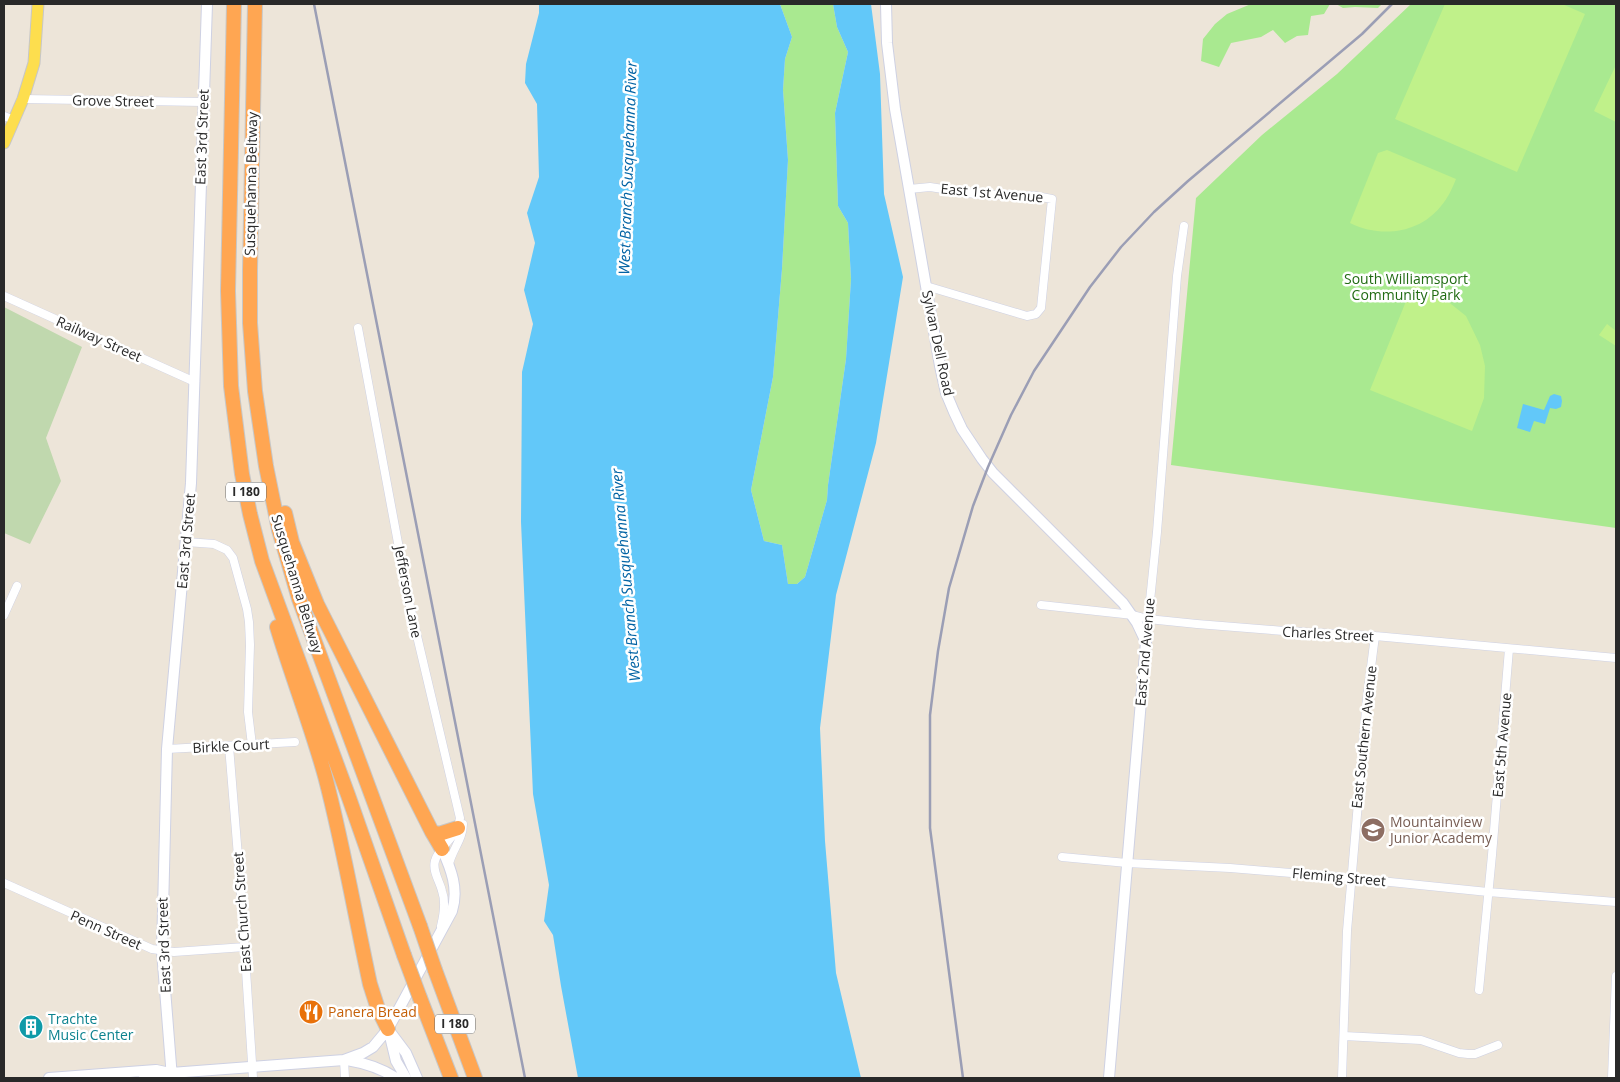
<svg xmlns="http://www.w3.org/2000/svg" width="1620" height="1082" viewBox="0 0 1620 1082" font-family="'Open Sans',sans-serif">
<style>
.green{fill:#a9e990}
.cemetery{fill:#c0d8ae}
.pitch{fill:#c0f18a}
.water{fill:#62c8f9}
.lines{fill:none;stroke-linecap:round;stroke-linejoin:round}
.street-casing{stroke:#ced1e3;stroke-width:9}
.secondary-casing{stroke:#ced1e3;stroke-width:12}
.primary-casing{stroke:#c7c7c7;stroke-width:13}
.highway-casing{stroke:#c7c7c7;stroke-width:16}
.street{stroke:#fff;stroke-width:8}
.secondary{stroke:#fff;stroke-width:10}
.primary{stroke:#fdde4e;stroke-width:11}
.highway{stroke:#ffa652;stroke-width:14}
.rail{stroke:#9b9eb5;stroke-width:2.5}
.highway-bridge-casing{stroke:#c7c7c7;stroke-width:16;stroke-linecap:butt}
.highway-bridge{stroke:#ffa652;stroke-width:14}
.labels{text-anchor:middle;stroke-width:5;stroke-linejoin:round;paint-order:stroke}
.shield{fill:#fff;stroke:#696969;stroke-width:1}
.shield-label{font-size:12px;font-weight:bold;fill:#292929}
.street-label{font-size:14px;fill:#292929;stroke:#fff}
.park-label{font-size:14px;fill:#216b13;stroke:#fff}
.education-label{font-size:14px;fill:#785e54;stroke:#fff;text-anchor:start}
.food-label{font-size:14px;fill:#c56008;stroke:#fff;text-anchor:start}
.culture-label{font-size:14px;fill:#0d838f;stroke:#fff;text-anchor:start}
.water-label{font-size:15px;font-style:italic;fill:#0263a4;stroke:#fff}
</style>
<rect width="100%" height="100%" fill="#ede5d9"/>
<path class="green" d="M 780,4 L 833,4 L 837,27 L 848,52 L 835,113 L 838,206 L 848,223 L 851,279 L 846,359 L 828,485 L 827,500 L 805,577 L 797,584 L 788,584 L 782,545 L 764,541 L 751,490 L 773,377 L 782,269 L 788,160 L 783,90 L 785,59 L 792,37 Z
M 1251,4 L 1330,4 L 1324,14 L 1311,16 L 1308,35 L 1297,36 L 1285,43 L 1273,30 L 1261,37 L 1231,43 L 1219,67 L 1201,61 L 1203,39 L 1215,24 L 1227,14 Z
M 1336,4 L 1382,4 L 1378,8 L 1355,7 L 1343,8 Z
M 1411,4 L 1616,4 L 1616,528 L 1171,465 L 1196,198 L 1262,135 L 1337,74 Z"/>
<path class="cemetery" d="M 4,307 L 82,347 L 46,438 L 61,481 L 30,544 L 4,533 Z"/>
<path class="pitch" d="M 1445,4 L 1562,4 L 1585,14 L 1517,172 L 1395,119 Z
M 1616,65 L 1616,122 L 1594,111 Z
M 1387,150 L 1456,179 C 1452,189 1448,198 1441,206 C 1419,234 1380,238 1350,223 L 1378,153 Z
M 1413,284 L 1441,296 L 1466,316 L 1480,345 L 1485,366 L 1484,398 L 1472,431 L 1370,390 Z
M 1607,324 L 1616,331 L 1616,346 L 1599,335 Z"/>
<path class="water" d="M 539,4 L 780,4 L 792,37 L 785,59 L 783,90 L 788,160 L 782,269 L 773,377 L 751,490 L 764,541 L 782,545 L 788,584 L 797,584 L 805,577 L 827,500 L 828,485 L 846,359 L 851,279 L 848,223 L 838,206 L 835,113 L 848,52 L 837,27 L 833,4 L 871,4 L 880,74 L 884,194 L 903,277 L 876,443 L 836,595 L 820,728 L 825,841 L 836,973 L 861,1078 L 578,1078 L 561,986 L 553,935 L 544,921 L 549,885 L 533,794 L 521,522 L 522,372 L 533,324 L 524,290 L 535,243 L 527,213 L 539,177 L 537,104 L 525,83 L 526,64 L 539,13 Z
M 1554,394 L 1561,396 L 1562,401 L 1561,407 L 1556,409 L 1550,408 L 1545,424 L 1534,421 L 1530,432 L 1517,428 L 1523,404 L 1544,410 L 1550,396 Z"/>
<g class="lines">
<defs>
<path id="street" d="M 23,99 L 203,102
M 4,116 L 14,120
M 909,189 L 930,187 L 975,194 L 1036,196 L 1052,199 L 1041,308 L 1036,314 L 1027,316 L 926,286
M 4,296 L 195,382
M 358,328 L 409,602 L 460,818 C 458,838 439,845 435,861 C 432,871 440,882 442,891 C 446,902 444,914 441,926
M 186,542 L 214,544 L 227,550 L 233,558 L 247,609 L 249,622 L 250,645 L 248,712 L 252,745
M 1041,605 L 1133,615 L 1148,619 L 1197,624 L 1284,631 L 1375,636 L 1616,658
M 4,615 L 17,586
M 1146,640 L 1157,532 L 1177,276 L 1184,226
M 229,746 L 241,893 L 253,1078
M 167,749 L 295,742
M 1062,857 L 1127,863 L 1230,868 L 1351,878 L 1488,892 L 1616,902
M 449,864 C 452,850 463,839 463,824
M 4,883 L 152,949 L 174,952 L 245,947
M 1479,990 L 1492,855 L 1509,649
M 1344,1036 L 1421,1040 L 1459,1053 L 1468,1054 L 1475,1054 L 1498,1045
M 344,1060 L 345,1078
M 1342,1078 L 1347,931 L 1367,698 L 1375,636
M 1612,1078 L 1616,976"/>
<path id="secondary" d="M 886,4 L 887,43 L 895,109 L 940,366 L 946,393 L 954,412 L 962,429 L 982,459 L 993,473 L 1123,603 L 1137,623 L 1146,642 L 1109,1078
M 388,1029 L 406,1053 L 417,1078
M 389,1032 L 396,1061 L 406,1078
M 347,1060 C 365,1063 381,1068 396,1078
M 49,1078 L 156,1070 L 170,1073
M 144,1078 L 156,1077 L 171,1073 L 344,1060 L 363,1053 L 373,1047 L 388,1029 L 452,911 C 459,889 451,869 442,849
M 172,1078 L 162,951 L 167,749 L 191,483 L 207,4"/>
<path id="primary" d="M 4,143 L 23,99 L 34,63 L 38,4"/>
<path id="highway" d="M 234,4 L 228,291 L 231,386 L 242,474 L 250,514 L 262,561 L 348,795 L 404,955
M 255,4 L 250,270 L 250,323 L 255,391 L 266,466 L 279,530 L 299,599 L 420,926
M 285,513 L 292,542 L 317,604 L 432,832 L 442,849
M 277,627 C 292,677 311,725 325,776 C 343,844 355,915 370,984 L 378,1009 L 388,1029
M 432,832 L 439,834 L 458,828
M 435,970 L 475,1078
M 420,998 L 451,1078"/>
</defs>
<use href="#street" class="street-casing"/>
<use href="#secondary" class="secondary-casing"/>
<use href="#primary" class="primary-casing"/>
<use href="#highway" class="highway-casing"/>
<use href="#street" class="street"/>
<use href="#secondary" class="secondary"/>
<use href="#primary" class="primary"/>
<use href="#highway" class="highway"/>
<path class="rail" d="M 314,4 L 525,1078
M 963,1078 L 930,828 L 930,715 L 938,651 L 949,588 L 973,506 L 988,467 L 1011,415 L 1034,371 L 1090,287 L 1121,247 L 1154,212 L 1188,181 L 1362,34 L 1392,4"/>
<defs>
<path id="highway-bridge" d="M 420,926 L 435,970
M 404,955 L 420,998"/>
</defs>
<use href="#highway-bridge" class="highway-bridge-casing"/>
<use href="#highway-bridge" class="highway-bridge"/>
</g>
<defs>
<symbol id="school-disc" viewBox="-11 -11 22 22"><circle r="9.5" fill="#8d6e63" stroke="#fff"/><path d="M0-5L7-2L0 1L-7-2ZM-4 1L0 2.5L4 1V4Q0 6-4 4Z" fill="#fff"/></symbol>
<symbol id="restaurant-disc" viewBox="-11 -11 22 22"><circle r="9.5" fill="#e8710a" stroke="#fff"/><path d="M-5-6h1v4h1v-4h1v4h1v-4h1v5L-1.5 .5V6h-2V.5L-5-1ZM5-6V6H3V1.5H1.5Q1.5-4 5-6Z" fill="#fff"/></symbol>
<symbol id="building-disc" viewBox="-11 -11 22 22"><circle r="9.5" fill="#0f9aa8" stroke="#fff"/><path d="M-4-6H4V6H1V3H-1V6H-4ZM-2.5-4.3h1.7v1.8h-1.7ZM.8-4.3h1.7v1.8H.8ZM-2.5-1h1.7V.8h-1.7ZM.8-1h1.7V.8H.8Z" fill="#fff"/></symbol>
</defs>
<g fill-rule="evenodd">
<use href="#school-disc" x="1359" y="816" width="28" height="28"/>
<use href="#restaurant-disc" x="297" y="998" width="28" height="28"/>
<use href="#building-disc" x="17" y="1013" width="28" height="28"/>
</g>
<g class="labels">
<g class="shield">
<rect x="226" y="482.5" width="40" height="19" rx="4"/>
<rect x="435" y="1014.5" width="40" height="19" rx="4"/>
</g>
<g class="shield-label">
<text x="246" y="496">I 180</text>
<text x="455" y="1028">I 180</text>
</g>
<g class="street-label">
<text transform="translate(113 101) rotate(1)" y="5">Grove Street</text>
<text transform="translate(202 137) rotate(-88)" y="5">East 3rd Street</text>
<text transform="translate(251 184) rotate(-89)" y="5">Susquehanna Beltway</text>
<text transform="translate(992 193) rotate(5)" y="5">East 1st Avenue</text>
<text transform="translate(99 339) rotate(24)" y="5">Railway Street</text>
<text transform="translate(938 343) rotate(78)" y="5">Sylvan Dell Road</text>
<text transform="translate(186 541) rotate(-85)" y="5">East 3rd Street</text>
<text transform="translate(297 584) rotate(73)" y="5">Susquehanna Beltway</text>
<text transform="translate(408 592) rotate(79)" y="5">Jefferson Lane</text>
<text transform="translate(1328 634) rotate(3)" y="5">Charles Street</text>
<text transform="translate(1145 652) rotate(-85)" y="5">East 2nd Avenue</text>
<text transform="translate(1364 737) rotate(-84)" y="5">East Southern Avenue</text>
<text transform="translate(1502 745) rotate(-85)" y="5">East 5th Avenue</text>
<text transform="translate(231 746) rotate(-3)" y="5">Birkle Court</text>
<text transform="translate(1339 877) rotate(5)" y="5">Fleming Street</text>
<text transform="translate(242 912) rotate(-94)" y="5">East Church Street</text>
<text transform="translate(106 930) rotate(24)" y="5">Penn Street</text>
<text transform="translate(164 945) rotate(-92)" y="5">East 3rd Street</text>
</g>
<g class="park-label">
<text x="1406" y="284">South Williamsport<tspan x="1406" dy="16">Community Park</tspan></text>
</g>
<g class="education-label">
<text x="1390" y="827">Mountainview<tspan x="1390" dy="16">Junior Academy</tspan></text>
</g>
<g class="food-label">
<text x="328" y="1017">Panera Bread</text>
</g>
<g class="culture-label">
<text x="48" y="1024">Trachte<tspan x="48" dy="16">Music Center</tspan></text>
</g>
<g class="water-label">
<text transform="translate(628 168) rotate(-88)" y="5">West Branch Susquehanna River</text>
<text transform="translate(626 575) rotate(-95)" y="5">West Branch Susquehanna River</text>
</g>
</g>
<rect width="1620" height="1082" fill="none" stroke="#292929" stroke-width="10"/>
</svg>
